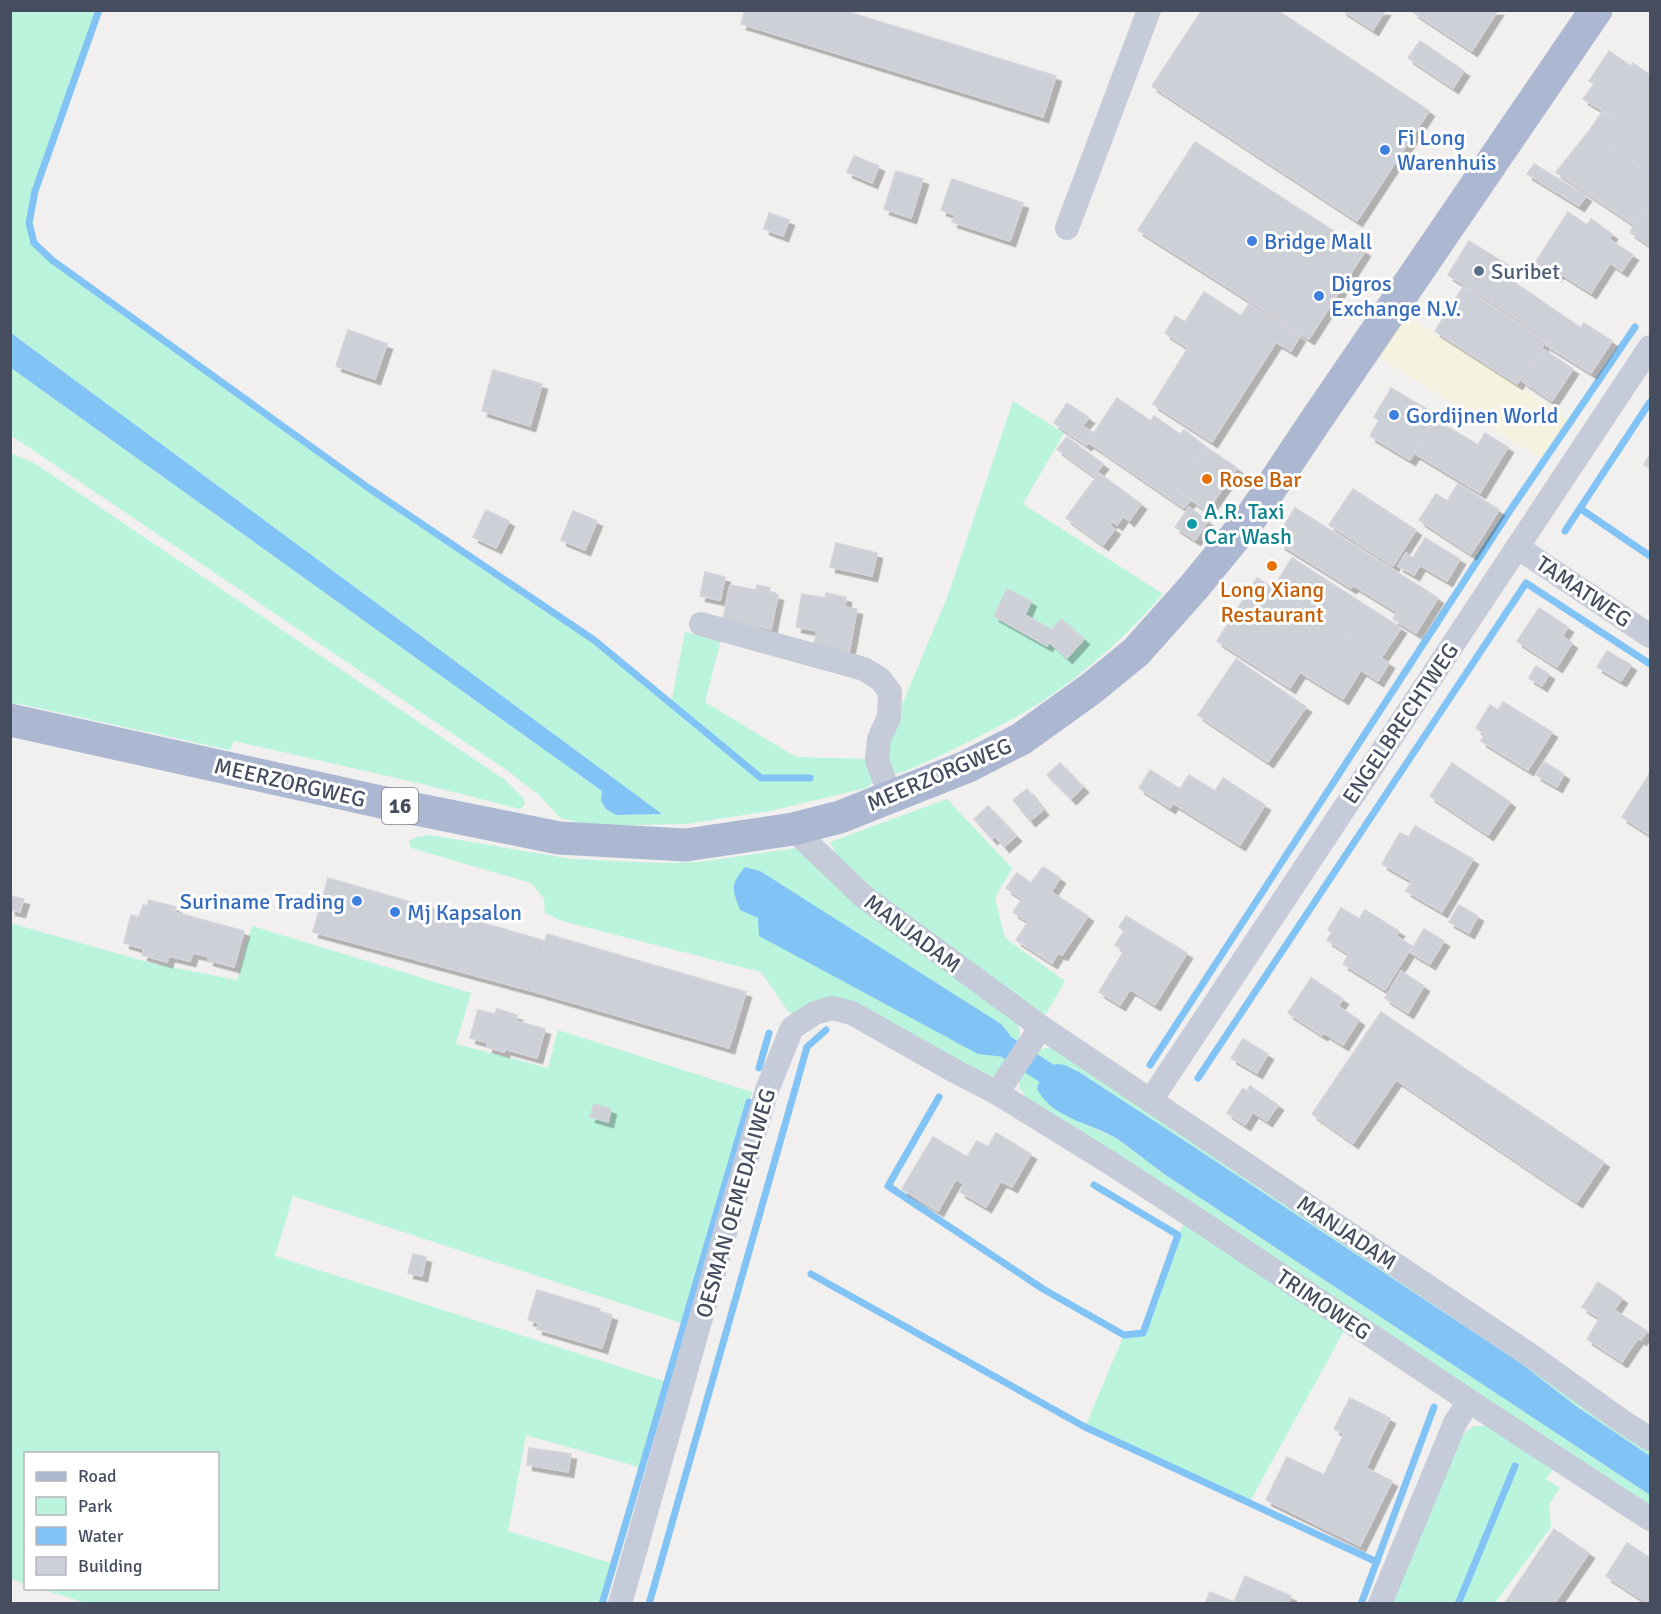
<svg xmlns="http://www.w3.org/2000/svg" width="1661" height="1614" viewBox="0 0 1661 1614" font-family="Signika,sans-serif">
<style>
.green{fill:#baf4dd}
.sand{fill:#f5f3df}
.water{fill:#82c3f6}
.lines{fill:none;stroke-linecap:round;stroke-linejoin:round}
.stream{stroke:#82c3f6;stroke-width:7}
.canal{stroke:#82c3f6;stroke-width:22}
.building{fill:#ced0d8;stroke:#d3d3dc;stroke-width:1.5;filter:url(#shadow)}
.minor{stroke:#c5cbd8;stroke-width:24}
.primary{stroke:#acb7d1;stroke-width:33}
.shop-dot{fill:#3f7fe0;stroke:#fff;stroke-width:2}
.service-dot{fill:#5c6f8a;stroke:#fff;stroke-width:2}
.food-dot{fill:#e8710a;stroke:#fff;stroke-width:2}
.culture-dot{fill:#0f9aa8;stroke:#fff;stroke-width:2}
.labels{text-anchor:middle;stroke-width:6;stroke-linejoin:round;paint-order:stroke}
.shield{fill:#fff;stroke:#7d828f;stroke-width:1.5}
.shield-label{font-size:21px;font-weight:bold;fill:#454d5f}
.shop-label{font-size:22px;fill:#366cbe;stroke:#fff;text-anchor:start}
.service-label{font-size:22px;fill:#4e5e75;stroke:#fff;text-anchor:start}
.food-label{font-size:22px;fill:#c56008;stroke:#fff;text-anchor:start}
.culture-label{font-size:22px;fill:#0d838f;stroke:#fff;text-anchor:start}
.street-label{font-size:22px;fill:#454d5f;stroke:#fff}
</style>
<defs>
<filter id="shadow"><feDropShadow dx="5.5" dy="5.5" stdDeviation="0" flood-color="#0004"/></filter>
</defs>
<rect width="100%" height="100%" fill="#f2f0ef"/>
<path class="green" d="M 11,11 L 99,11 L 35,191 L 29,223 L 34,243 L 52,260 L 370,489 L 594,640 L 671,703 L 685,632 L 721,640 L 705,702 L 796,757 L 873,759 C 875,773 880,779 866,788 L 770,811 L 686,824 L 594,826 L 560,818 L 539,795 L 505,769 L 27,446 L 11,436 L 11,368 L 602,791 L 601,801 L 606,809 L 616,815 L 662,814 L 11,333 Z
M 1013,401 L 1064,433 L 1023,504 L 1163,594 C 1128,634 1088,671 1044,700 C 1000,728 953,750 906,771 L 898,773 L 891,772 L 886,743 L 948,595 Z
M 10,453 L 34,463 L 505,780 L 524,799 L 525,804 L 520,809 L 418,783 L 234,741 L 230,750 L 15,703 L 11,711 Z
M 947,799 L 1012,868 L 995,898 L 1005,938 L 1065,981 L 1046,1014 L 1031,1011 L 893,907 L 837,856 L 830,842 Z
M 430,835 L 572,859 L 659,863 L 698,862 L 797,848 L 1017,1023 L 1020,1031 L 1019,1043 L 1001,1069 L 992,1077 L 981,1079 L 874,1017 L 792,1014 L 787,1010 L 761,972 L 562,921 L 545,913 L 544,899 L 531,883 L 411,848 L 409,841 L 417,837 Z
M 10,923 L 151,963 L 237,980 L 252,926 L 471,993 L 456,1044 L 548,1068 L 558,1030 L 752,1092 L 684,1324 L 293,1196 L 275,1256 L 667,1382 L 642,1468 L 526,1435 L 508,1531 L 614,1564 L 602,1603 L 89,1604 L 41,1589 L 218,1588 L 218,1454 L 26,1454 L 25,1584 L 11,1579 Z
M 1050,1047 L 1062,1051 L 1650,1444 L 1650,1456 L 1576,1406 L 1519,1362 L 1188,1143 L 1079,1072 L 1065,1065 L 1056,1110 L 1117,1139 L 1164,1174 L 1650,1495 L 1650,1508 L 1030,1104 L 1020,1088 L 1017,1077 L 1039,1050 Z
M 1184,1224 L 1345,1329 L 1249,1503 L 1085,1427 L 1124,1335 L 1143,1333 L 1178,1235 Z
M 1474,1426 L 1488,1426 L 1553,1469 L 1546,1479 L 1560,1488 L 1549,1504 L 1551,1527 L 1495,1603 L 1388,1604 L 1463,1434 Z"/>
<path class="sand" d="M 1403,313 L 1571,420 L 1544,460 L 1376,355 Z"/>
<path class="water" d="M 11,333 L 662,814 L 616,815 L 606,809 L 601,801 L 602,791 L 11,368 Z
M 745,867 L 760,871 L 1001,1024 L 1010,1035 L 1013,1044 L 1005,1057 L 978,1054 L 759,936 L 758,918 L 740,910 C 732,889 730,885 745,867 Z
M 1056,1064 L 1065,1065 L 1079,1072 L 1188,1143 L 1519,1362 L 1576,1406 L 1650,1456 L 1650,1495 L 1164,1174 C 1149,1163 1134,1151 1119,1140 C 1093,1123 1052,1119 1037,1089 C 1040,1078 1046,1068 1056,1064 Z"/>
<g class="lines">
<path class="stream" d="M 99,10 L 35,191 L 29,223 L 34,243 L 52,260 L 370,489 L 594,640 L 761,778 L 810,778
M 1581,509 L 1650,556
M 1565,531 L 1650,402
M 1150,1065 L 1509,512 L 1635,327
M 759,1068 L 769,1033
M 1198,1078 L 1526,583 L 1650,664
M 939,1097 L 888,1186 L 1043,1289 L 1124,1335 L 1143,1333 L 1178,1235 L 1094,1185
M 811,1274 L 1085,1427 L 1377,1562
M 602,1604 L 749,1102
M 649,1604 L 807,1047 L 826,1030
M 1361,1604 L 1434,1407
M 1458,1604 L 1515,1466"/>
<path class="canal" d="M 1005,1046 L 1070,1089"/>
</g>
<path class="building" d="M 745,10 L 842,10 L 1056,76 L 1043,117 L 741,24 Z
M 1202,10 L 1277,10 L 1429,111 L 1357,221 L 1152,86 Z
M 1342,10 L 1385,10 L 1373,30 Z
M 1414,10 L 1498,10 L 1472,51 L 1413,12 Z
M 1420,41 L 1464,71 L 1453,88 L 1408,58 Z
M 1609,51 L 1631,66 L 1633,63 L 1650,75 L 1650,82 L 1622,122 L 1583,99 L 1594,84 L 1589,81 Z
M 1650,82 L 1650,174 L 1589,131 L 1603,111 L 1622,122 Z
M 1589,131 L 1650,174 L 1650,201 L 1634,225 L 1556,172 Z
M 1195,142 L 1365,251 L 1309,339 L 1138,230 Z
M 854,156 L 879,166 L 872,183 L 847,172 Z
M 1534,164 L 1586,196 L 1579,206 L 1527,174 Z
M 896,171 L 923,179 L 911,218 L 884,209 Z
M 952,179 L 1023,203 L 1010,241 L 952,222 L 955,215 L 941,210 Z
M 1650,201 L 1650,246 L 1630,232 Z
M 1568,212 L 1587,225 L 1591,219 L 1612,234 L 1609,239 L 1633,255 L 1622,271 L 1610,263 L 1591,293 L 1558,272 L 1555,276 L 1535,263 Z
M 769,213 L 789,220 L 783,236 L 764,229 Z
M 1469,241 L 1511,267 L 1490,301 L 1448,275 Z
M 1505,276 L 1581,328 L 1584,323 L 1612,341 L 1591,373 L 1546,345 L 1550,340 L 1490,301 Z
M 1463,287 L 1546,341 L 1517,384 L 1435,331 Z
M 1204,292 L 1241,316 L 1249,304 L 1300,336 L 1291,351 L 1276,342 L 1212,442 L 1153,404 L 1188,348 L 1165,333 L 1175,316 L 1185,322 Z
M 348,330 L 387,344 L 375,379 L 336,366 Z
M 1543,349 L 1573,369 L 1552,401 L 1522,381 Z
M 493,370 L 542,384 L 530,426 L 482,411 Z
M 1391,388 L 1437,415 L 1410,460 L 1370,436 L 1379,420 L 1374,417 Z
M 1117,398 L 1151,421 L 1154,416 L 1180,434 L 1184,430 L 1206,447 L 1177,490 L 1191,499 L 1184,508 L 1088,442 Z
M 1067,403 L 1089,418 L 1082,426 L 1094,433 L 1086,445 L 1054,423 Z
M 1434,419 L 1478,445 L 1485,433 L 1508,447 L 1480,493 L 1414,453 Z
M 1067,437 L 1103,464 L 1094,476 L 1057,449 Z
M 1206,447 L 1237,468 L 1207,511 L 1177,490 Z
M 1650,454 L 1650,468 L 1644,465 Z
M 1099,473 L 1141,504 L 1129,521 L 1123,516 L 1117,525 L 1112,521 L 1109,525 L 1115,529 L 1103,545 L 1066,518 Z
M 1458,484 L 1499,510 L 1471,554 L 1419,520 L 1436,494 L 1447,501 Z
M 1353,489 L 1416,530 L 1393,566 L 1329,525 Z
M 1189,507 L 1208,521 L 1195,540 L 1175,527 Z
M 1295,508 L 1438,598 L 1416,633 L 1393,619 L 1397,612 L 1353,585 L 1351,588 L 1280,544 L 1287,532 L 1282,529 Z
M 486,510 L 509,521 L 496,548 L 473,537 Z
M 573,511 L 597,521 L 585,550 L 561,540 Z
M 1425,538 L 1460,559 L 1447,581 L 1420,565 L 1414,575 L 1398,566 L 1406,553 L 1413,558 Z
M 836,543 L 877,553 L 872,576 L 830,567 Z
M 1292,558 L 1401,628 L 1381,658 L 1273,588 Z
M 705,572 L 725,577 L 720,600 L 700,596 Z
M 1257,578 L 1389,663 L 1378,681 L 1361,670 L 1343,699 L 1300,672 L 1290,688 L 1217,641 Z
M 730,585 L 756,590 L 757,585 L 770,588 L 769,593 L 778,595 L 771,629 L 723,619 Z
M 1007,589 L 1031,601 L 1025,615 L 1052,630 L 1061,619 L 1084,639 L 1067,658 L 1049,642 L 1047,646 L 994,616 Z
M 826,593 L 846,597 L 845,607 L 857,609 L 848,658 L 812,652 L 817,631 L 796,627 L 802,594 L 825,598 Z
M 1539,608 L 1568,627 L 1562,636 L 1572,643 L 1557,667 L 1517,641 Z
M 1607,651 L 1631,665 L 1621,681 L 1597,667 Z
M 1236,659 L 1306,707 L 1268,762 L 1198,715 Z
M 1536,666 L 1549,674 L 1542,686 L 1529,678 Z
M 1503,702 L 1552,732 L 1528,770 L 1481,741 L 1485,734 L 1476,728 L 1490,705 L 1498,710 Z
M 1544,762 L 1564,774 L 1557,787 L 1536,775 Z
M 1060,763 L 1083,787 L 1071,799 L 1047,775 Z
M 1452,763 L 1510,802 L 1488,835 L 1430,796 Z
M 1150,770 L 1180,789 L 1189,775 L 1215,791 L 1223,778 L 1265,805 L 1240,845 L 1173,803 L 1170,808 L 1139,788 Z
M 1650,773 L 1650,835 L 1622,817 Z
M 1027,789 L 1043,810 L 1030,821 L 1013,800 Z
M 988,806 L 1016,836 L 1004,847 L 995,836 L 992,839 L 974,819 Z
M 1415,826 L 1473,859 L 1442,912 L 1406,891 L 1412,881 L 1382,864 L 1400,833 L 1409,837 Z
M 1043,867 L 1060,878 L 1051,892 L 1088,916 L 1062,955 L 1058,953 L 1052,963 L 1016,940 L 1028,922 L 1013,912 L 1022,899 L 1006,888 L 1017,873 L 1031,883 Z
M 328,878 L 545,941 L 532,991 L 313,932 Z
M 10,896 L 24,899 L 20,912 L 10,910 Z
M 149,900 L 176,907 L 174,912 L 244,931 L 234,967 L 208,960 L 209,957 L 193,953 L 190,961 L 169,956 L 167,962 L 142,955 L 144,949 L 124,943 L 131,915 L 139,917 L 143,905 L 147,906 Z
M 1459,905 L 1478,916 L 1469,933 L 1449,922 Z
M 1341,908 L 1359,919 L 1365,910 L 1399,931 L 1396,936 L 1412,946 L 1385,990 L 1343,964 L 1349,954 L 1327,940 L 1332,932 L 1328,930 Z
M 1126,916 L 1187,953 L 1155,1005 L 1130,989 L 1120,1005 L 1099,992 L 1124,951 L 1115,945 L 1124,931 L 1119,927 Z
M 1424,929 L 1444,941 L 1430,964 L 1410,952 Z
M 547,934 L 746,992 L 729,1048 L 532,991 Z
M 1401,971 L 1424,986 L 1408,1013 L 1385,998 Z
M 1311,978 L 1343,999 L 1338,1006 L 1359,1020 L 1343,1045 L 1324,1033 L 1322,1035 L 1288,1013 Z
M 497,1009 L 517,1015 L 516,1021 L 545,1029 L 537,1058 L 505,1049 L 504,1052 L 487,1047 L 488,1043 L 470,1038 L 478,1010 L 495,1014 Z
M 1381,1012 L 1604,1162 L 1577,1202 L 1396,1080 L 1353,1143 L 1312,1114 Z
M 1243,1039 L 1268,1054 L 1257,1073 L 1231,1058 Z
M 1250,1086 L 1278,1105 L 1267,1121 L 1253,1112 L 1245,1125 L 1227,1113 L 1243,1088 L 1247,1091 Z
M 594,1104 L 611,1109 L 608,1122 L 590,1117 Z
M 996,1133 L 1031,1154 L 1012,1187 L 1001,1181 L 986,1207 L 960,1192 L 964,1184 L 956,1179 L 938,1211 L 902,1189 L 933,1137 L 967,1157 L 977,1141 L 988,1147 Z
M 413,1254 L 426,1257 L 422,1276 L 408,1273 Z
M 1598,1282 L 1622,1298 L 1614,1310 L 1647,1331 L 1641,1340 L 1638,1338 L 1622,1362 L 1587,1339 L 1600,1318 L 1582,1307 Z
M 537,1290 L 600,1309 L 599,1311 L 612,1315 L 602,1348 L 537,1329 L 539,1323 L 528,1320 Z
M 1350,1398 L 1390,1418 L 1366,1468 L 1392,1481 L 1360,1546 L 1266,1500 L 1287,1457 L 1324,1475 L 1344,1434 L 1334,1429 Z
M 529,1448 L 571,1454 L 568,1472 L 527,1465 Z
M 1554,1529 L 1589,1553 L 1554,1604 L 1504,1604 Z
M 1627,1543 L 1650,1558 L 1650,1601 L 1649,1604 L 1606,1576 Z
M 1245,1576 L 1291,1596 L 1288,1604 L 1205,1604 L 1210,1592 L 1234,1602 Z"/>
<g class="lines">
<path class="minor" d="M 1067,228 L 1149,10
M 1517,547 L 1650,636
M 701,624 L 864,669 L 880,679 L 890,692 L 889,717 L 879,739 L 877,760 L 890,796
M 793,829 L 864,897 L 1041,1027 L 1533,1357 L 1619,1419 L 1650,1439
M 997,1093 L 1041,1027
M 1151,1100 L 1650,347
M 620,1604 L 729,1219 L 767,1090 L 792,1028 L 815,1013 L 832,1008 L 852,1013 L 951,1069 L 997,1093 L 1112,1164 L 1201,1222 L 1469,1401 L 1650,1519
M 1380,1604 L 1455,1423 L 1469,1401"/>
<path class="primary" d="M 10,720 L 381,802 L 559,838 L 686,845 L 793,829 L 840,817 L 966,767 L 1021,739 L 1092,688 L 1136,652 L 1194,587 L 1252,516 L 1314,423 L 1596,10"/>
</g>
<g class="shop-dot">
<circle cx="1385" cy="150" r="6"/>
<circle cx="1252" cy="241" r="6"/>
<circle cx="1319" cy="296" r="6"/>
<circle cx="1394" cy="415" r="6"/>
<circle cx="357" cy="901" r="6"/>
<circle cx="395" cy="912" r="6"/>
</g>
<circle class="service-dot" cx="1479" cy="271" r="6"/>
<g class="food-dot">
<circle cx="1207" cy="479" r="6"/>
<circle cx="1272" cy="566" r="6"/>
</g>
<circle class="culture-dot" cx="1192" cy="524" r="6"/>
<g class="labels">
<rect class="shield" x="382" y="788" width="36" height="36" rx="4.5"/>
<g class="shield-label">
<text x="400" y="813">16</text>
</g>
<g class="shop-label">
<text x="1397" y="145">Fi Long<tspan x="1397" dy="25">Warenhuis</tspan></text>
<text x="1264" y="249">Bridge Mall</text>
<text x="1331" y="291">Digros<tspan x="1331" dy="25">Exchange N.V.</tspan></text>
<text x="1406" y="423">Gordijnen World</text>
<text x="345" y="909" text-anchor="end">Suriname Trading</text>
<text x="407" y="920">Mj Kapsalon</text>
</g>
<g class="service-label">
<text x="1491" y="279">Suribet</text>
</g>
<g class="food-label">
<text x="1219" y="487">Rose Bar</text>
<text x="1272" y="597" text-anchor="middle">Long Xiang<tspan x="1272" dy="25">Restaurant</tspan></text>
</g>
<g class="culture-label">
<text x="1204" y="519">A.R. Taxi<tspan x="1204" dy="25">Car Wash</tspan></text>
</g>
<g class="street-label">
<text transform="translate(1584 591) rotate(34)" y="8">TAMATWEG</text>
<text transform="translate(1400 723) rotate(-56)" y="8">ENGELBRECHTWEG</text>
<text transform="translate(939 774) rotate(-23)" y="8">MEERZORGWEG</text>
<text transform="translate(290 782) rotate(13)" y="8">MEERZORGWEG</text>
<text transform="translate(913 933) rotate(37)" y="8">MANJADAM</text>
<text transform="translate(735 1203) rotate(-74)" y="8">OESMAN OEMEDALIWEG</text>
<text transform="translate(1347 1232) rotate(34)" y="8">MANJADAM</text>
<text transform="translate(1324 1304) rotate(34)" y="8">TRIMOWEG</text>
</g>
</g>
<rect width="1661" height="1614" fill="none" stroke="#454d5f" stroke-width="24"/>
<rect x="24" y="1452" width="195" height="138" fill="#ffffff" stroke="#b5b8bf" stroke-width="1.5"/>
<rect x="36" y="1472" width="30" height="9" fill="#acb7d1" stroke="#b5b8bf" stroke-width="1.5"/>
<text x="78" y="1482" font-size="18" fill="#454d5f">Road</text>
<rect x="36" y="1497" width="30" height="18" fill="#baf4dd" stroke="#b5b8bf" stroke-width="1.5"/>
<text x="78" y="1512" font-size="18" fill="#454d5f">Park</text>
<rect x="36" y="1527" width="30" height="18" fill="#82c3f6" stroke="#b5b8bf" stroke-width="1.5"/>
<text x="78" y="1542" font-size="18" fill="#454d5f">Water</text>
<rect x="36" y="1557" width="30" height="18" fill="#ced0d8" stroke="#b5b8bf" stroke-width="1.5"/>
<text x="78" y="1572" font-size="18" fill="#454d5f">Building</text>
</svg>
